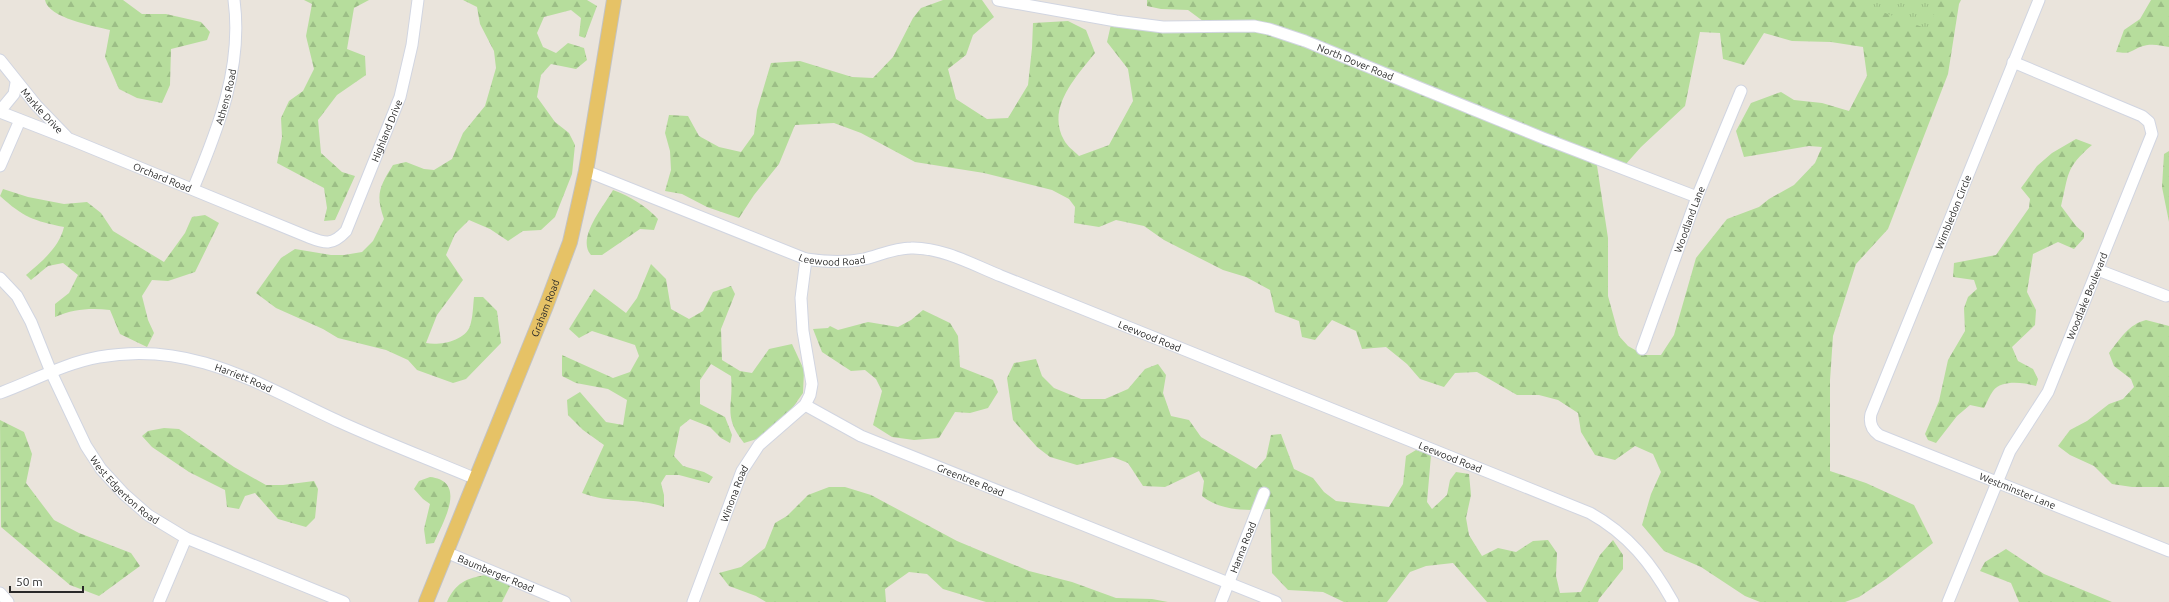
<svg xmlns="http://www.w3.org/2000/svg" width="2169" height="602" viewBox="0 0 2169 602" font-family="Ubuntu,sans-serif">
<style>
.grass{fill:url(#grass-tufts)}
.forest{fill:url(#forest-firs);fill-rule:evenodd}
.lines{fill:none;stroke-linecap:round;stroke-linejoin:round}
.minor-casing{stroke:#d1d5e1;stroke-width:13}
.major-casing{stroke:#c3c3c3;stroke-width:16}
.minor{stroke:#fff;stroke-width:11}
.major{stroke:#e6c266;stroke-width:14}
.labels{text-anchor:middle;stroke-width:3;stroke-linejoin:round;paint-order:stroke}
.street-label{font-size:10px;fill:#292929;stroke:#fff}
</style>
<defs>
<pattern id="grass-tufts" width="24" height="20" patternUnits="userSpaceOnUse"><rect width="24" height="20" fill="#b6dd9c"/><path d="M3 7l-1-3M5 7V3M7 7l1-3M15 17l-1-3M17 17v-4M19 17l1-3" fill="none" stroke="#9cbe86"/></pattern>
<pattern id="forest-firs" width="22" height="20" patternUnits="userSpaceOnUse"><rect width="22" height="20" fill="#b6dd9c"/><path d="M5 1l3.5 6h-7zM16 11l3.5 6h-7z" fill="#9cbe86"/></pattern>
</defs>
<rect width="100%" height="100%" fill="#eae4dc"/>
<path class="grass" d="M 1826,0 L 1957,0 L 1937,46 Z"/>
<path class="forest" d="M 45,0 L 123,0 L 142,14 L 166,14 L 201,22 L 210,32 L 207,40 L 171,49 L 170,85 L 162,103 L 137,98 L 119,89 L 105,57 L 110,30 C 94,26 48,18 45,0 Z
M 293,0 L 369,0 L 354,8 L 347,49 L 365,56 L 366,75 L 337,95 L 318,120 L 321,153 L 342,172 L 355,176 L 335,220 L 324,221 L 327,208 L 324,188 L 277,163 L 282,137 L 281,118 L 289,101 L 303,91 L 314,69 L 306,36 L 312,4 L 304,0 Z
M 463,0 L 587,0 L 597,6 L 585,38 L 579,36 L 581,18 L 571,10 L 544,17 L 537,33 L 543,47 L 556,53 L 568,43 L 584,48 L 587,60 L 576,69 L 551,64 L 541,75 L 537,97 L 555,122 L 569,133 L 575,145 L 572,174 L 555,217 L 541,230 L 523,231 L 508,241 L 490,229 L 469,220 L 455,234 L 446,255 L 463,280 L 437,315 L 426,343 C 439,346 465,341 470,326 C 473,317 473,306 474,297 L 483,297 L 497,311 L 501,343 L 466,379 L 453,383 L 417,370 L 408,360 L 386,350 L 338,338 L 323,329 L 276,308 L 256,293 L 281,258 L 295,249 L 331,255 L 344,255 L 362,252 L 373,241 L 384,219 C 375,194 380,186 393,165 L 406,162 L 424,169 L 434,170 L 452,159 L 463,133 L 485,106 L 496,68 L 494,51 L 480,24 L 477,7 Z
M 943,0 L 982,0 L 994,17 L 973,35 L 966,55 L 948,69 L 956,99 L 987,119 L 1008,118 L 1028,85 L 1032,48 L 1033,23 L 1068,21 L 1086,30 L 1095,53 C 1076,77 1046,108 1064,140 C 1067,146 1074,151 1079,156 L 1109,145 L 1133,101 L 1128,69 L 1107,42 L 1112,20 L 1211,27 L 1188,10 L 1161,9 L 1147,6 L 1147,0 L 1851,0 L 1930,30 L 1935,11 L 1940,0 L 1961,0 L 1959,4 L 1948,74 L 1888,229 L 1856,264 L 1833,336 L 1830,380 L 1830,471 L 1866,483 L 1914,505 L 1933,543 L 1886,579 L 1859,597 L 1845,602 L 1760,602 L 1745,596 L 1701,567 L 1664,551 L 1642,525 L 1651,494 L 1661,472 L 1653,454 L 1635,446 L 1615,460 L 1595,455 L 1581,432 L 1578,413 L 1558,400 L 1539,395 L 1517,395 L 1477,372 L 1455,373 L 1444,387 L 1420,379 L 1407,364 L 1386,347 L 1362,349 L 1356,331 L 1332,320 L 1315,340 L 1302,337 L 1299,321 L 1275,312 L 1270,290 L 1246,277 L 1223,270 L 1164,240 L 1144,226 L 1116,220 L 1099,227 L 1074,223 L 1075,207 L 1069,199 L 1052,190 L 984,173 L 915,162 L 861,133 L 834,123 L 795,125 L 779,164 L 754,195 L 739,218 L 707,207 L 682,194 L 665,191 L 671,170 L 670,151 L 665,133 L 669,115 L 688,116 L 699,136 L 719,147 L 741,152 L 754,134 L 757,110 L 771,63 L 800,61 L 852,77 L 873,78 L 893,57 L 913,18 L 921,8 ZM 1700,32 L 1720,33 L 1723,59 L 1744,65 L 1764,33 L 1792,41 L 1831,42 L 1863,47 L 1867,76 L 1849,111 L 1822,103 L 1794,100 L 1781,92 L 1751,103 L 1736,131 L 1744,157 L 1809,146 L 1822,147 L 1815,163 L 1794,185 L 1769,199 L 1759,207 L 1727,219 L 1696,258 L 1674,335 L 1661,355 L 1644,355 L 1628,346 L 1619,336 L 1608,296 L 1608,238 L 1596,159 L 1625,165 L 1641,147 L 1685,106 Z
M 2151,0 L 2169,0 L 2169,47 C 2159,45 2150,43 2140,47 C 2129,52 2130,54 2116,52 L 2124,30 L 2140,19 Z
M 2076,139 L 2092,145 C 2065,168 2069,174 2061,206 L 2076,226 L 2084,233 L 2084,238 L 2074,249 L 2058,242 L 2033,254 L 2027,292 L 2036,310 L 2035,325 L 2012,347 L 2018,361 L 2033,369 L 2038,379 L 2036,386 C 2025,383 2002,379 1993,391 C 1990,395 1987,402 1984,408 L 1970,405 L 1957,416 L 1936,443 L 1928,440 L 1925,434 L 1939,401 L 1948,360 L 1965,331 L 1964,308 L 1968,297 L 1977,289 L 1974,280 L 1953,277 L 1954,263 L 1996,255 L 2029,208 L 2030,199 L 2021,188 L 2037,166 L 2052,153 Z
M 2169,151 L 2169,222 L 2162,187 L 2164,154 Z
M 3,189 L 28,197 L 64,204 L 87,202 L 101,213 L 113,231 L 164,262 L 185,233 L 192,217 L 205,215 L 219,223 L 195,272 L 168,281 L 152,280 L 142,296 L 148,320 L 154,333 L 147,347 L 120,334 L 110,310 C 90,308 74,309 55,317 L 55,304 L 69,293 L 78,275 L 63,263 L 48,266 L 31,280 L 26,275 C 41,262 59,248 64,227 C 34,221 23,217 0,196 Z
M 613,190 C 630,196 646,206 658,219 L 654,230 L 640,229 L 602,255 L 591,255 C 576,238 604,206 613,190 Z
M 651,264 L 666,279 L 671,309 L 689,319 L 703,311 L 713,292 L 731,286 L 735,294 L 721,329 L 722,360 L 740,371 L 752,373 L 769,349 L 792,344 L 804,370 L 803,393 L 786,417 L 760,438 L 744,443 C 722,415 734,407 731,376 L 711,364 L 700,380 L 700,404 L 725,417 L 732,435 L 730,443 L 721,438 L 710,427 L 690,419 L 680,427 L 674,456 L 683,466 L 704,472 L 713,477 L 709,483 L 679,475 L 666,475 L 661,483 L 664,495 L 664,507 C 637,497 610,504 582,493 L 604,445 L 583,430 L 568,415 L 567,400 L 580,392 L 606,422 L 623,425 L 627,400 L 608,389 L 576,383 L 562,376 L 562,355 L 613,378 L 630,372 L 639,356 L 635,345 L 592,331 L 579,338 L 569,329 L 594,289 L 626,313 L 637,298 Z
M 923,310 L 950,323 L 958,336 L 960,367 L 993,380 L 998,392 L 988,408 L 970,413 L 955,412 L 939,438 L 914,440 L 892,437 L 873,425 L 882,391 L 876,379 L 865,370 L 851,371 L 822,352 L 813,329 L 828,328 L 830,326 L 838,330 L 868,322 L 898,327 L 911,320 Z
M 2146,320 L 2169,326 L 2169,487 L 2132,487 L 2112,484 L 2094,466 L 2070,455 L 2058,446 L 2070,430 L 2087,421 L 2109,404 L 2123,399 L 2134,387 L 2131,379 L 2114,366 L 2109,353 C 2120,339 2129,324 2146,320 Z
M 1036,359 L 1042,376 L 1054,388 L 1081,399 L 1105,399 L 1128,389 L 1145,369 L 1158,364 L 1166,375 L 1163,393 L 1171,416 L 1189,420 L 1201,437 L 1256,469 L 1266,458 L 1271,435 L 1281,434 L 1294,469 L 1313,478 L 1324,492 L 1336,501 L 1389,507 L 1403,484 L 1406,456 L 1416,450 L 1431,455 L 1427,502 L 1432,509 L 1447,495 L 1450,480 L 1456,472 L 1469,474 L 1471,495 L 1466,518 L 1469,535 L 1482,556 L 1498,548 L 1516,552 L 1533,541 L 1548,540 L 1557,553 L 1556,576 L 1560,593 L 1581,592 L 1600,555 L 1613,540 L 1623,555 L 1623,569 L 1599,599 L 1598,602 L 1487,602 L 1453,563 L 1426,566 L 1410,572 L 1387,602 L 1344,602 L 1323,592 L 1288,590 L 1272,573 L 1270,509 C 1248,511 1220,511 1202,496 L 1204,481 L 1199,471 L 1165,487 L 1143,486 L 1128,463 L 1113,457 L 1077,465 L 1050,457 L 1037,447 L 1013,420 L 1007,378 L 1014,363 Z
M 0,420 L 24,432 L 32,454 L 26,483 L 54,520 L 79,533 L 131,553 L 140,566 L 99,596 L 70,585 L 1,527 Z
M 164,428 L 179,429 L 234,467 L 266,485 L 283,485 L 314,481 L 318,489 L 315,518 L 306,527 L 278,519 L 255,493 L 245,496 L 239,509 L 227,507 L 225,490 L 189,472 L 152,447 L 142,436 L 148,431 Z
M 430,477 C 468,481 443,522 434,543 L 426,544 L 424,529 L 430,504 L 423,499 L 414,489 L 419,481 Z
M 829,487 L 845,487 L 871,495 L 957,541 L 1029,571 L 1072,582 L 1116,598 L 1152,599 L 1168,602 L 986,602 L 943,589 L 927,574 L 909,572 L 885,589 L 886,602 L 766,602 L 756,596 L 729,586 L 719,573 L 741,567 L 765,548 L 775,523 L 787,516 L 808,495 Z
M 2006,549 L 2044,574 L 2112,602 L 2019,602 L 2011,583 L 1980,571 L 1985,562 Z
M 486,575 L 502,580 L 510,586 L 502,602 L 447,602 C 455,583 467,578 486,575 Z"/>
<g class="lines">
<defs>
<g id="minor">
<path id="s1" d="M 998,0 L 1116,21 L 1163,27 L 1254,26 L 1269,29 L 1305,41 L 1543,138 L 1697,197"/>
<path id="s2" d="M 2039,0 L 1871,414 C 1869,423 1872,430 1879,435 L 2169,551"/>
<path id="s3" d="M 0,60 L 36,105 L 66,136"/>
<path d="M 0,111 L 14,94 L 16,83"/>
<path id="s4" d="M 0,112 L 72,140 L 306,236 C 324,243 331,247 346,231 L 400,97 L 412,45 L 418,0"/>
<path d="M 0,166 L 20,120"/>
<path id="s5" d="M 586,171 L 806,259 C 826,262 845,263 864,259 C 880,255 895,248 911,248 C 941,247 974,265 1001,276 L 1590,513 C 1628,534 1652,564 1673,602"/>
<path id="s6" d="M 193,189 C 218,129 243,67 234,0"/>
<path d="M 2098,270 L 2166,296"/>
<path id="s7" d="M 0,278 L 17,296 L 31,322 L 51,372 L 86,446 L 101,469 L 124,494 L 148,515 L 186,538 L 344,602"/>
<path id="s8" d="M 1642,349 L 1697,197 L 1741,91"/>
<path id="s9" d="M 0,393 C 33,381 65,363 99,357 C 193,340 259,385 340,422 C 384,442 431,460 476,479"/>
<path id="s10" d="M 805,405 L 861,436 L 1276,602"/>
<path id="s11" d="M 448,553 L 565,602"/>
<path d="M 0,593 L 8,602"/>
<path d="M 159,602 L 186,538"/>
<path id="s12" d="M 693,602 L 742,471 L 759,445 L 805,405 L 810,395 L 812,384 L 803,331 L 801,298 L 806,259"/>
<path id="s13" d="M 1221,602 L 1264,493"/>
<path id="s14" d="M 1948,602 L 2010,451 L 2048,392 L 2152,134 L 2149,122 L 2142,116 L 2013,62"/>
</g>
<g id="major">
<path id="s15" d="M 426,602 L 546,306 L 570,242 L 586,171 L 614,0"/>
</g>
</defs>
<use href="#minor" class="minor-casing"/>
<use href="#major" class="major-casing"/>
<use href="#minor" class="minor"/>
<use href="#major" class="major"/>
</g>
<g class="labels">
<g class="street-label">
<text dy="4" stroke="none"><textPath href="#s1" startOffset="366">North Dover Road</textPath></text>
<text dy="4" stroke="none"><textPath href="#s6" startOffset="98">Athens Road</textPath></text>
<text dy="4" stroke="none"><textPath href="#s3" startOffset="66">Markle Drive</textPath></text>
<text dy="4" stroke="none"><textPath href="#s4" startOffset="483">Highland Drive</textPath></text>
<text dy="4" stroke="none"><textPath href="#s4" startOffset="175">Orchard Road</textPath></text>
<text transform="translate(1953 212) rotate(-68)" y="4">Wimbledon Circle</text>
<text dy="4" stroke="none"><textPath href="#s8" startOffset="138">Woodland Lane</textPath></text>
<text dy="4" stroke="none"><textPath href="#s5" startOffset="263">Leewood Road</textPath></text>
<text dy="4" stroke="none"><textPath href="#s14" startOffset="337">Woodlake Boulevard</textPath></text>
<text dy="4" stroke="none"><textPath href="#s15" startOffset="317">Graham Road</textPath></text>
<text dy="4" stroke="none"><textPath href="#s5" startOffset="599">Leewood Road</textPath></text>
<text dy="4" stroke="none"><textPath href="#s9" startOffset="254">Harriett Road</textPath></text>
<text dy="4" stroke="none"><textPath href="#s5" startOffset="923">Leewood Road</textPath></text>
<text dy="4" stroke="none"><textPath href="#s10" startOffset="182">Greentree Road</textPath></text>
<text dy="4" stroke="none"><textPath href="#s7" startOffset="249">West Edgerton Road</textPath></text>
<text dy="4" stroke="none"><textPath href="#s2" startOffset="620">Westminster Lane</textPath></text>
<text dy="4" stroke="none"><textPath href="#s12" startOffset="116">Winona Road</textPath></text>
<text dy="4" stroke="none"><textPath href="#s13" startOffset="59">Hanna Road</textPath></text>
<text dy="4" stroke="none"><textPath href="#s11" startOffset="52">Baumberger Road</textPath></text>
</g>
</g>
<path d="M10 586v6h73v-6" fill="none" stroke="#292929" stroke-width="2"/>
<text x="16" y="586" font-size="12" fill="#292929" stroke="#ffffff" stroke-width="3" paint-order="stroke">50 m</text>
</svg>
